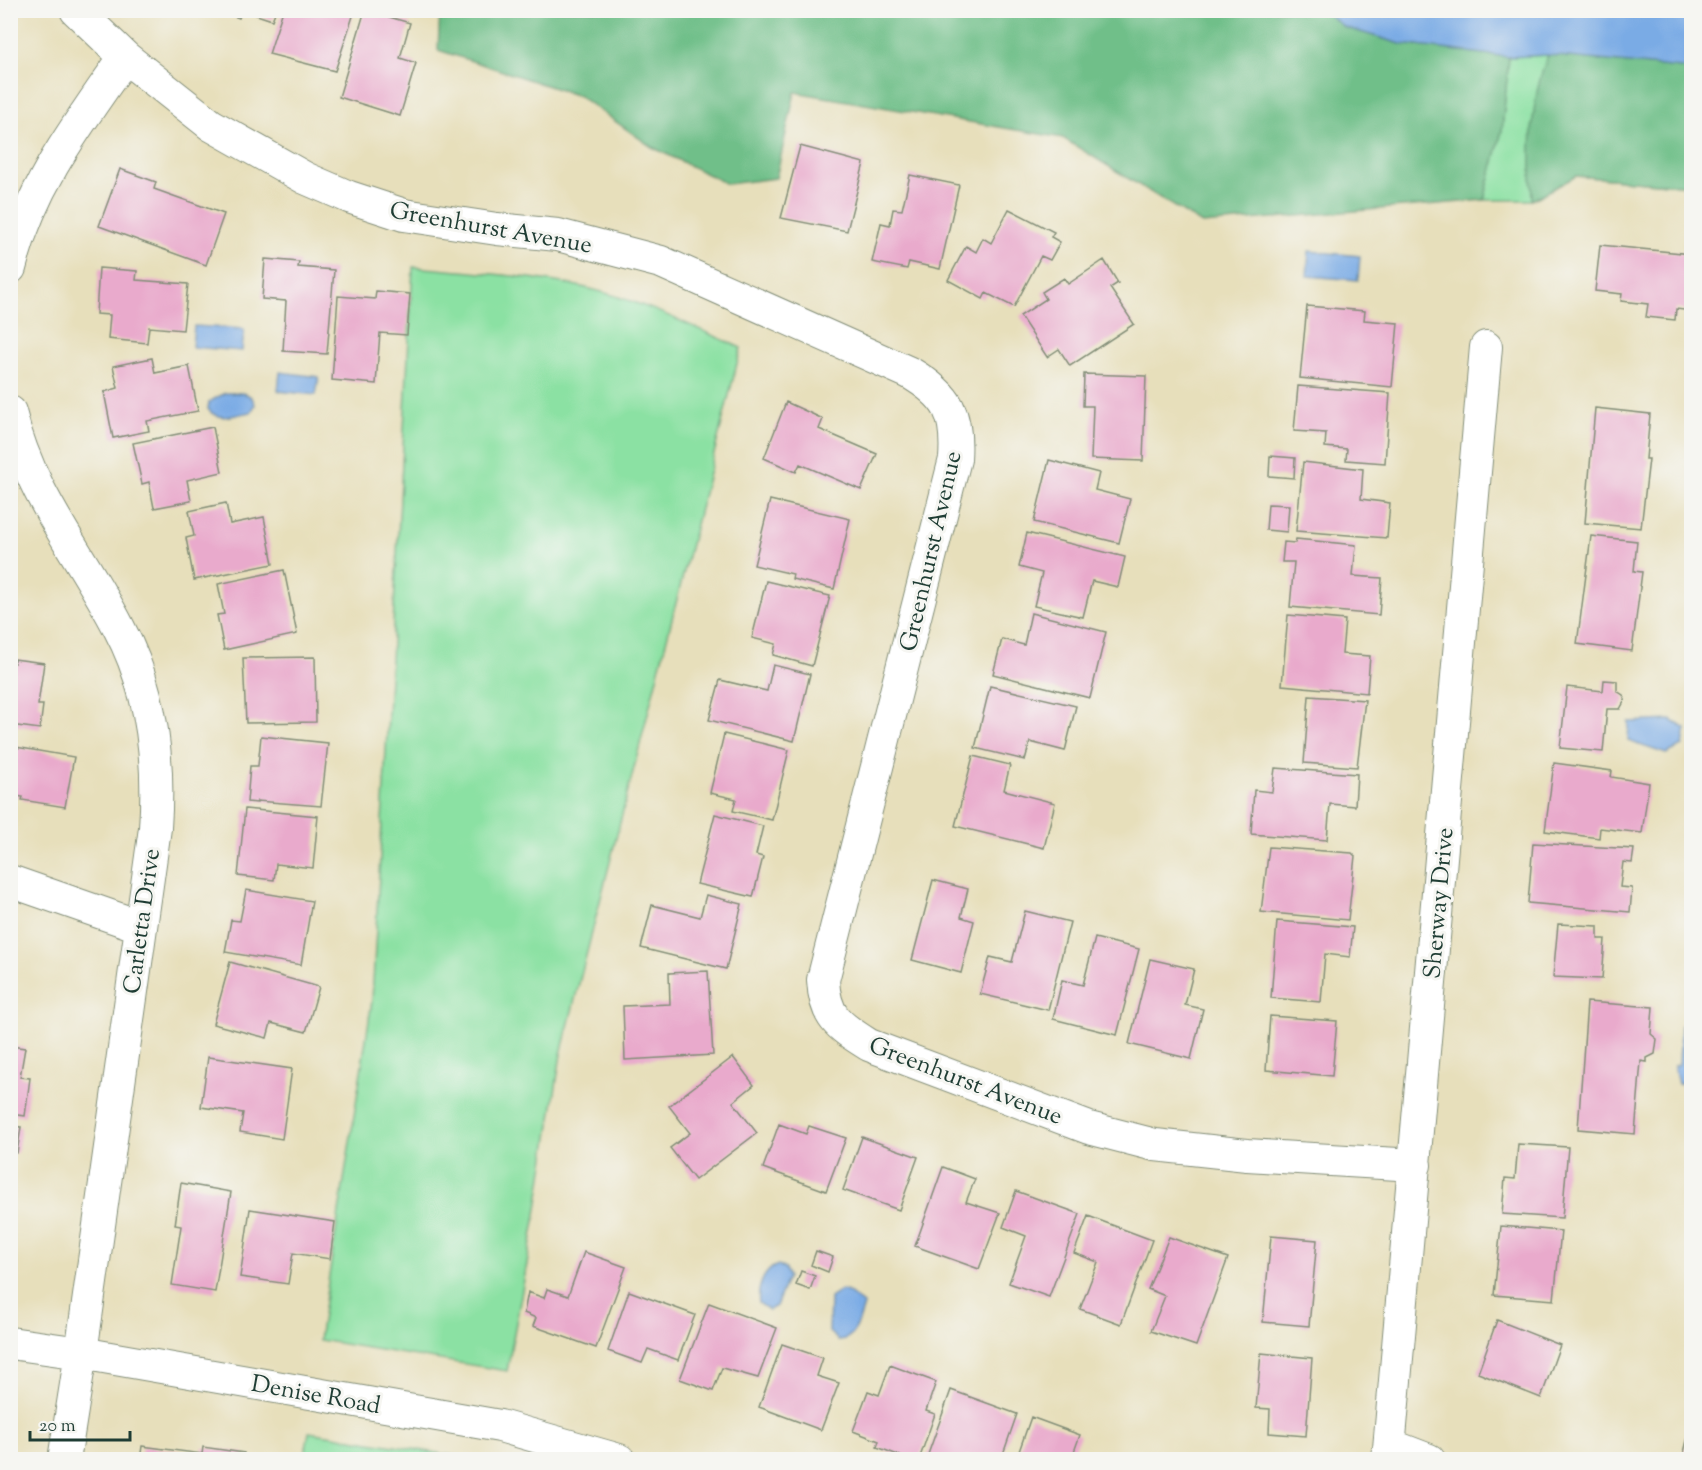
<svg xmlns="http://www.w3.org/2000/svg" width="1702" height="1470" viewBox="0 0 1702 1470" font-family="'Sorts Mill Goudy',serif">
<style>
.green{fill:#8be1a3;stroke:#558f6c;stroke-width:1.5}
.forest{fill:#70bf89;stroke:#487e5e;stroke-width:1.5}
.water{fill:#7aabe5;stroke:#4c748c;stroke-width:1.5}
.building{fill:#e9aacc}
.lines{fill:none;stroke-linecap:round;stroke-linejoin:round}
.minor-casing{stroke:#838e78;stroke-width:34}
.minor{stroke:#fff;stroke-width:32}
.labels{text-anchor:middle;stroke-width:6;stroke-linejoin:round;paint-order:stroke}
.street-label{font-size:24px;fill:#1f3d34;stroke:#f6f6f2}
</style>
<rect width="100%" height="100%" fill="#f6f6f2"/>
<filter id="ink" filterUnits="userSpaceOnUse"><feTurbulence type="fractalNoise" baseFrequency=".0167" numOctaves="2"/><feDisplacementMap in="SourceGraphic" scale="12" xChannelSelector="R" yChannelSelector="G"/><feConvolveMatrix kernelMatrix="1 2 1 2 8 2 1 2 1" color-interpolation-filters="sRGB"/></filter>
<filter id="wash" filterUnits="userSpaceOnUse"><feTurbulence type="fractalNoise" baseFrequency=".008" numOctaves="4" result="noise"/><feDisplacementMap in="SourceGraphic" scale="24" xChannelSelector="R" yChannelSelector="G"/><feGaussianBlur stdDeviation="1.35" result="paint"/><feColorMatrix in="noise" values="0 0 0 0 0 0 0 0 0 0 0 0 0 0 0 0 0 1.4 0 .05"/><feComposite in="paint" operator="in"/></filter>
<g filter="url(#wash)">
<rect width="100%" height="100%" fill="#e7dfbb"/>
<path class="green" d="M 1548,55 L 1691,69 L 1691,186 L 1576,176 L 1532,200 L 1484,200 L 1502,130 L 1509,57 Z
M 413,267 C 469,272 526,275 582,287 C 637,299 689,325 741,348 L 561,1054 L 535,1221 L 507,1371 L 319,1340 L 372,1001 Z
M 309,1432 L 473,1459 L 304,1459 Z"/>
<path class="forest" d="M 440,10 L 1324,10 L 1344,27 L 1401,44 L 1509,57 L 1502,130 L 1484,200 L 1202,224 L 1063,138 L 795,92 L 776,178 L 727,184 L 652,147 L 579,96 L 438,50 Z
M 1548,55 L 1691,69 L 1691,186 L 1576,176 L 1532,200 C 1529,152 1530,99 1548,55 Z"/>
<path class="water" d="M 1324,11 L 1691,11 L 1691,69 L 1548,55 L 1509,57 L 1401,44 L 1344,27 Z
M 1309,251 L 1360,256 L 1358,280 L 1307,276 Z
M 194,326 L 244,329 L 242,351 L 192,347 Z
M 280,372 L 319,377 L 316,395 L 278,391 Z
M 225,393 C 238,393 252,390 255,405 L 251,412 C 236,414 218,423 208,409 L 209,402 Z
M 1671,720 L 1686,729 L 1683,746 L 1666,754 L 1628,741 L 1629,722 Z
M 1691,1023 L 1691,1080 L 1678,1084 L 1674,1066 L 1679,1064 L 1681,1025 Z
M 778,1265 L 785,1269 L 788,1277 L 776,1306 L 769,1310 L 759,1303 C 757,1289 763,1270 778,1265 Z
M 842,1290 L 848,1292 L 864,1305 C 860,1319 855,1341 838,1340 L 829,1332 L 830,1298 Z"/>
<g id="blocks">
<path class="building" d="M 217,10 L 242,10 L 239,18 Z
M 242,10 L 276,10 L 272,20 Z
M 283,10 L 355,10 L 335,71 L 269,54 Z
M 365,10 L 410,23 L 400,58 L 416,63 L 400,116 L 339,97 Z
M 800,146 L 864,163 L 847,231 L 781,218 Z
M 120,169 L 156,182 L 154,189 L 224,214 L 206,265 L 99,226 Z
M 910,175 L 959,185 L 940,269 L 909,262 L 907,269 L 872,262 L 881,223 L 890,225 L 893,209 L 902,210 Z
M 1009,209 L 1054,232 L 1051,237 L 1060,242 L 1050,260 L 1041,256 L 1014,307 L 986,293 L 983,299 L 948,280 L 966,246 L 976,252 L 983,238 L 991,243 Z
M 1600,245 L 1692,254 L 1692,311 L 1676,309 L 1675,320 L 1646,317 L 1648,304 L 1621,301 L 1622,294 L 1595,291 Z
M 265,259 L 299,262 L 298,267 L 334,270 L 327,354 L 283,351 L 286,301 L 262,299 Z
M 1104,260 L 1118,283 L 1110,288 L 1134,324 L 1070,366 L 1059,349 L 1047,357 L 1020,316 L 1046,299 L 1042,292 L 1064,278 L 1068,284 Z
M 99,268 L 137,271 L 136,280 L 188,284 L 183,330 L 149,327 L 147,343 L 108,339 L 110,315 L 96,314 Z
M 376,291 L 410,294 L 407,335 L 380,333 L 376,384 L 332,380 L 338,296 L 375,299 Z
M 1307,306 L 1365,311 L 1364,320 L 1398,323 L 1392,387 L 1300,378 Z
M 152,358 L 155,373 L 189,366 L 198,411 L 147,421 L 149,431 L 113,438 L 104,392 L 118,388 L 113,366 Z
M 1084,374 L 1146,376 L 1143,461 L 1091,459 L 1093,406 L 1083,406 Z
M 1298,386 L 1390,393 L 1385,463 L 1346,460 L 1347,449 L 1325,447 L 1326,433 L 1294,431 Z
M 786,402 L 823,419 L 819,429 L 877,454 L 861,490 L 800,464 L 796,472 L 764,458 Z
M 1595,408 L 1650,414 L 1646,459 L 1649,459 L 1641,528 L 1585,523 Z
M 213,427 L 222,472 L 187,480 L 191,501 L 154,508 L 149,482 L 142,484 L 133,443 Z
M 1270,456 L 1295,458 L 1294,478 L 1269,476 Z
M 1049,460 L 1099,473 L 1095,490 L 1130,499 L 1119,543 L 1034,522 Z
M 1303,462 L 1363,469 L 1361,499 L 1390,503 L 1387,538 L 1296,531 Z
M 770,500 L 850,519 L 834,589 L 792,579 L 793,574 L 754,565 Z
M 226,503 L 230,524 L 264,517 L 273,564 L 194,580 L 186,538 L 194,536 L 189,511 Z
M 1268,504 L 1289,505 L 1287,532 L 1266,530 Z
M 1027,533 L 1125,557 L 1118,587 L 1092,581 L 1083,617 L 1034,606 L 1042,573 L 1019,567 Z
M 1591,536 L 1637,541 L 1634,571 L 1642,572 L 1632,651 L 1577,644 Z
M 1296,539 L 1356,545 L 1353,576 L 1382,578 L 1379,615 L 1290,607 L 1294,562 L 1282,562 L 1284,542 L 1295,543 Z
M 284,570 L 297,634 L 224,650 L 217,615 L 224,614 L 218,584 Z
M 766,581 L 830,596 L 812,666 L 773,655 L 776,644 L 752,638 Z
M 1031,613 L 1106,632 L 1090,698 L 993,674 L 1002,639 L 1024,645 Z
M 1288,615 L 1345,620 L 1342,654 L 1370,656 L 1367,693 L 1282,685 Z
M 315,657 L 316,722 L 246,723 L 243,658 Z
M 14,659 L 44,663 L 38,705 L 43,705 L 40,729 L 10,725 L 10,662 L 14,663 Z
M 773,665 L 810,674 L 794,741 L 709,720 L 720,680 L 767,691 Z
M 1604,680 L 1617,681 L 1617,691 L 1623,695 L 1625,700 L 1620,709 L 1607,709 L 1603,752 L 1560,748 L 1567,687 L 1603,691 Z
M 990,686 L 1076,706 L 1065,751 L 1030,742 L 1025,760 L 975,748 Z
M 1309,696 L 1365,700 L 1357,767 L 1304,763 Z
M 724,734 L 789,750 L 772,820 L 733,811 L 736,799 L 710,793 Z
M 261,736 L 328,743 L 321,806 L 257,801 L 257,803 L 247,802 L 250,766 L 258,766 Z
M 10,746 L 74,757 L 65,807 L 22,800 L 23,797 L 10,795 Z
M 973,756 L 1010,765 L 1004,790 L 1055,803 L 1044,848 L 955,826 Z
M 1554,763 L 1612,771 L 1611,777 L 1649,783 L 1642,833 L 1600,828 L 1599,838 L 1545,831 Z
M 1275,768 L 1357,774 L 1355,806 L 1330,804 L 1327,840 L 1251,834 L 1254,790 L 1272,792 Z
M 245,809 L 318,816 L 313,868 L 276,864 L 274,880 L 238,876 Z
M 715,814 L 763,826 L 756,855 L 763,857 L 753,897 L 697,884 Z
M 1533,843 L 1634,849 L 1632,863 L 1623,862 L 1620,887 L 1632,888 L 1630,912 L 1528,903 Z
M 1269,847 L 1352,853 L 1355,856 L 1348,920 L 1261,912 Z
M 933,880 L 968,889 L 961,917 L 974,921 L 961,973 L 912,960 Z
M 246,890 L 312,901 L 301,965 L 225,952 L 231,920 L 240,921 Z
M 706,895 L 742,904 L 726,969 L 641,948 L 652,905 L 700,917 Z
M 1025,911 L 1070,922 L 1048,1010 L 980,994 L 990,957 L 1012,962 Z
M 1277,921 L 1353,927 L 1350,957 L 1325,954 L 1321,1002 L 1271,998 Z
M 1558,924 L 1598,926 L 1598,939 L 1605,939 L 1602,979 L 1553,977 Z
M 1095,938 L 1139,949 L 1117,1035 L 1053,1019 L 1062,980 L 1083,985 Z
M 1150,959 L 1194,969 L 1185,1005 L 1203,1009 L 1191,1059 L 1129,1044 Z
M 230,962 L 319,987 L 306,1032 L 271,1023 L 267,1038 L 213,1024 Z
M 708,971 L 713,1055 L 625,1060 L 623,1006 L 670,1004 L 669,973 Z
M 1587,1002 L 1653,1007 L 1651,1034 L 1657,1039 L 1655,1054 L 1647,1058 L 1647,1062 L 1641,1061 L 1635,1134 L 1578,1129 Z
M 1270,1016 L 1337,1021 L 1332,1076 L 1266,1070 Z
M 10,1046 L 25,1048 L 20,1077 L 30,1078 L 25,1116 L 10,1114 Z
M 208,1057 L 292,1069 L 282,1139 L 240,1132 L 243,1113 L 201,1107 Z
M 733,1057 L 754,1085 L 733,1102 L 757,1133 L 695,1180 L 670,1148 L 690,1133 L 669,1106 Z
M 779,1124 L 806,1134 L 809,1126 L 846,1138 L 826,1191 L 763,1168 Z
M 10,1126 L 21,1127 L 17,1153 L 10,1152 Z
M 862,1137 L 918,1157 L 899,1210 L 843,1190 Z
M 1518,1144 L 1568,1147 L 1562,1218 L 1502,1214 L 1505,1178 L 1515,1179 Z
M 943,1167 L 975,1179 L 966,1202 L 1000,1213 L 979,1269 L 915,1246 Z
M 181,1183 L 231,1192 L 215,1292 L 172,1285 L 181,1226 L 175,1225 Z
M 1016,1191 L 1080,1214 L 1049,1297 L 1009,1283 L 1026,1236 L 1003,1227 Z
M 250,1209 L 335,1222 L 330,1259 L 293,1253 L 288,1284 L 240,1277 Z
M 1088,1216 L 1152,1240 L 1121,1324 L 1080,1309 L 1098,1262 L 1074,1253 Z
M 1501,1226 L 1561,1231 L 1554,1300 L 1494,1295 Z
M 1271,1236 L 1317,1240 L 1309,1326 L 1263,1322 Z
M 1169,1237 L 1228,1258 L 1196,1346 L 1151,1331 L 1165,1296 L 1148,1289 Z
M 816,1251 L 833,1257 L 828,1272 L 811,1265 Z
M 584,1252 L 626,1267 L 596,1348 L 533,1326 L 536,1318 L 524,1313 L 528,1292 L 544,1298 L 547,1289 L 568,1296 Z
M 801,1271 L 815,1276 L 810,1290 L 796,1285 Z
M 629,1291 L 695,1315 L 678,1360 L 648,1349 L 642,1363 L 608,1351 Z
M 709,1303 L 777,1328 L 758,1378 L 722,1368 L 713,1391 L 680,1379 Z
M 1497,1320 L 1560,1345 L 1541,1398 L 1478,1373 Z
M 782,1344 L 823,1358 L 817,1376 L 839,1383 L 821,1430 L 759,1407 Z
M 1261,1353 L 1312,1358 L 1306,1436 L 1269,1433 L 1270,1409 L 1256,1408 Z
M 890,1365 L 936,1382 L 926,1411 L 935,1414 L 919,1460 L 911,1460 L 877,1447 L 879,1441 L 853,1431 L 868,1391 L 879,1395 Z
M 951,1390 L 1017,1414 L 1001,1460 L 977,1460 L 966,1456 L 965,1460 L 926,1460 Z
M 1031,1417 L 1080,1435 L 1071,1460 L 1016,1460 Z
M 1691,1425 L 1692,1460 L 1682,1460 Z
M 142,1446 L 202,1454 L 203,1447 L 244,1453 L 243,1460 L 140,1460 Z"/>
</g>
</g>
<g filter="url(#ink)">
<use href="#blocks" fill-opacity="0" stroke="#838e78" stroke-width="1.5"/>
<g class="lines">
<defs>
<path id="minor" d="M 76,10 L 125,57 L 211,125 L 305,178 L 349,197 L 404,215 L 497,229 L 558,235 L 661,262 L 910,373 C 949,396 958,414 955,459 L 823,980 C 825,1018 839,1026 869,1045 L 1089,1128 L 1155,1145 L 1247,1155 L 1415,1165
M 10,268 C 30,187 78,124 125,57
M 10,412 C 30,495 81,554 119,628 C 152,690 160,759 155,828 L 81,1353 L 64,1460
M 10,881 L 139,926
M 10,1343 L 81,1353 L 500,1426 L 619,1460
M 1390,1445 L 1429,1460
M 1388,1460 L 1486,347"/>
</defs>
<use href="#minor" class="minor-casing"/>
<use href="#minor" class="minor"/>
</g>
</g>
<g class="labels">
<g class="street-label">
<text transform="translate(491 227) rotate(10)" y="8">Greenhurst Avenue</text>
<text transform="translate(930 551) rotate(-77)" y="8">Greenhurst Avenue</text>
<text transform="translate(1438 903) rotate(-85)" y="8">Sherway Drive</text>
<text transform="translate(141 921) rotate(-82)" y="8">Carletta Drive</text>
<text transform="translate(966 1080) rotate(21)" y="8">Greenhurst Avenue</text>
<text transform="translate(316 1394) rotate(10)" y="8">Denise Road</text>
</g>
</g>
<rect width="1702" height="1470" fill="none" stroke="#f6f6f2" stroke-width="36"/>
<path d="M30 1431v9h100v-9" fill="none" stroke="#1f3d34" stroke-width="3"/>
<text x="39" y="1431" font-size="18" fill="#1f3d34" stroke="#f6f6f2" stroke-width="4.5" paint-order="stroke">20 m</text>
</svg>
